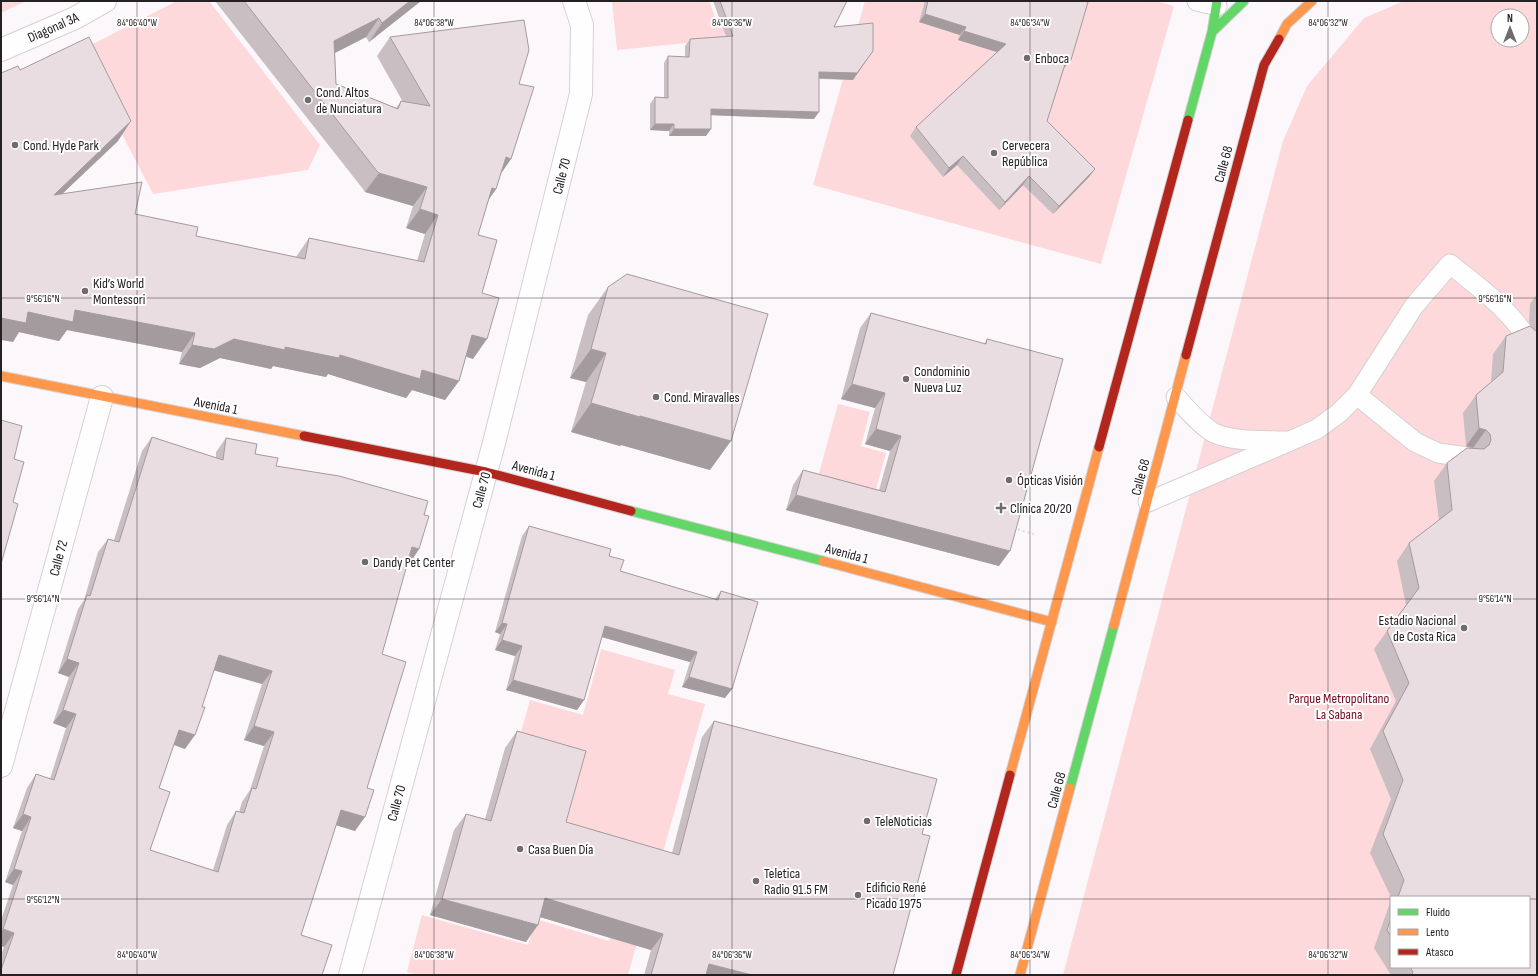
<svg xmlns="http://www.w3.org/2000/svg" width="1538" height="976" viewBox="0 0 1538 976" font-family="'Sofia Sans Condensed',sans-serif">
<style>
.green{fill:#fdd9db;fill-rule:evenodd}
.lines{fill:none;stroke-linecap:round;stroke-linejoin:round}
.lane-casing{stroke:#d6d1d4;stroke-width:21}
.street-casing{stroke:#d6d1d4;stroke-width:24}
.fast-casing{stroke:#d6d1d4;stroke-width:11}
.slow-casing{stroke:#d6d1d4;stroke-width:11}
.jam-casing{stroke:#d6d1d4;stroke-width:11}
.path{stroke:#e2e0e2;stroke-width:2.5;stroke-dasharray:2 3;stroke-linecap:butt}
.lane{stroke:#fffefe;stroke-width:19}
.street{stroke:#fffefe;stroke-width:22}
.fast{stroke:#63d668;stroke-width:9}
.slow{stroke:#ff974d;stroke-width:9}
.jam{stroke:#b3261e;stroke-width:9}
.wall{fill:#c9bec2;fill-rule:evenodd}
.shaded-wall{fill:#a49b9e}
.building{fill:#eadde2;stroke:#a49b9e;fill-rule:evenodd}
.ticks{fill:none;stroke:#252024;stroke-width:1;stroke-opacity:0.45}
.poi-dot{fill:#706b6f;stroke:#fff;stroke-width:1.5}
.labels{text-anchor:middle;stroke-width:4;stroke-linejoin:round;paint-order:stroke}
.street-label{font-size:14px;fill:#252024;stroke:#fff}
.poi-label{font-size:14px;fill:#252024;stroke:#fff;text-anchor:start}
.park-label{font-size:14px;fill:#71081e;stroke:#fff}
.ticks-label{font-size:10px;text-anchor:middle;fill:#252024;stroke:#fff;stroke-width:4;stroke-linejoin:round;paint-order:stroke}
</style>
<rect width="100%" height="100%" fill="#fcf7fb"/>
<path class="green" d="M 1,1 L 26,1 L 1,13 Z
M 177,1 L 209,1 L 320,145 L 308,170 L 153,194 L 79,51 Z
M 612,1 L 709,1 L 717,22 L 737,38 L 617,50 Z
M 865,1 L 1156,1 L 1174,6 L 1101,264 L 813,185 Z
M 1404,1 L 1537,1 L 1537,975 L 1063,975 L 1283,141 L 1307,86 L 1364,18 ZM 1498,16 L 1522,16 L 1522,40 L 1498,40 ZM 1391,897 L 1529,897 L 1529,967 L 1391,967 Z
M 838,404 L 870,412 L 861,446 L 886,453 L 872,504 L 815,488 Z
M 601,649 L 675,670 L 668,694 L 705,704 L 628,975 L 419,975 L 407,972 L 422,915 L 528,945 L 536,919 L 609,941 L 631,857 L 559,838 L 517,746 L 530,700 L 583,715 Z"/>
<g class="lines">
<defs>
<path id="lane" d="M 1197,1 L 1217,6
M 1357,395 L 1415,442 L 1438,453 L 1467,457
M 1176,397 C 1186,408 1201,426 1214,433 C 1233,442 1264,440 1285,441
M 1148,502 L 1290,441 L 1317,429 L 1339,413 L 1357,395 L 1414,306 L 1450,264 C 1478,287 1509,308 1528,340"/>
<path id="street" d="M 1,50 L 75,18 L 105,1
M 1,766 L 102,397
M 350,975 L 494,443 L 581,94 L 582,25 L 574,1"/>
<path id="fast" d="M 1212,32 L 1244,1
M 1188,120 L 1212,32 L 1217,1
M 631,511 L 823,561
M 1070,788 L 1114,625"/>
<path id="slow" d="M 1279,39 L 1287,24 L 1312,1
M 1,376 L 304,436
M 823,561 L 1052,622
M 1114,625 L 1186,355
M 1010,775 L 1099,447
M 1020,975 L 1070,788"/>
<path id="jam" d="M 1186,355 L 1264,65 L 1279,39
M 304,436 L 486,472 L 631,511
M 1099,447 L 1188,120
M 956,975 L 1010,775"/>
</defs>
<use href="#lane" class="lane-casing"/>
<use href="#street" class="street-casing"/>
<use href="#fast" class="fast-casing"/>
<use href="#slow" class="slow-casing"/>
<use href="#jam" class="jam-casing"/>
<path class="path" d="M 1013,528 L 1037,535"/>
<use href="#lane" class="lane"/>
<use href="#street" class="street"/>
<use href="#fast" class="fast"/>
<use href="#slow" class="slow"/>
<use href="#jam" class="jam"/>
</g>
<path class="wall" d="M 215,1 L 421,1 L 369,42 L 366,37 L 335,53 L 336,84 L 396,108 L 401,101 L 403,102 L 377,56 L 390,37 L 519,84 L 501,173 L 496,189 L 489,199 L 478,235 L 482,293 L 473,359 L 466,356 L 459,381 L 445,400 L 412,390 L 406,398 L 328,374 L 326,377 L 273,366 L 271,369 L 220,358 L 200,368 L 179,364 L 182,352 L 67,330 L 59,341 L 19,332 L 13,342 L 20,70 L 118,141 L 62,194 L 135,214 L 196,236 L 296,257 L 309,238 L 417,261 L 425,234 L 406,228 L 413,206 L 365,192 L 363,189 Z
M 713,1 L 847,1 L 834,27 L 853,80 L 819,79 L 814,119 L 711,115 L 706,136 L 669,136 L 669,131 L 650,130 L 650,104 L 655,97 L 664,98 L 664,63 L 668,56 L 685,57 L 685,46 L 690,39 L 726,36 Z
M 925,1 L 1084,1 L 1071,60 L 1064,68 L 1047,121 L 1089,177 L 1053,214 L 1023,185 L 999,210 L 957,165 L 943,177 L 910,136 L 916,127 L 997,52 L 958,40 L 960,35 L 919,22 Z
M 608,287 L 710,470 L 621,445 L 620,446 L 571,432 L 586,382 L 570,378 L 588,315 Z
M 1537,294 L 1537,975 L 1391,975 L 1374,948 L 1391,900 L 1391,967 L 1529,967 L 1529,897 L 1391,897 L 1370,853 L 1391,799 L 1370,749 L 1396,701 L 1374,649 L 1387,631 L 1406,605 L 1397,561 L 1409,543 L 1439,521 L 1434,481 L 1447,463 L 1474,449 L 1466,446 L 1463,413 L 1476,395 L 1491,382 L 1493,354 L 1506,336 L 1533,329 L 1529,322 L 1530,304 Z
M 871,313 L 984,344 L 987,339 L 999,566 L 786,510 L 793,485 L 803,470 L 879,490 L 890,451 L 865,444 L 875,408 L 841,399 L 860,328 Z
M 152,437 L 216,458 L 216,452 L 226,438 L 276,466 L 424,515 L 419,549 L 410,563 L 407,563 L 382,654 L 367,788 L 355,831 L 337,825 L 1,975 L 1,955 L 4,947 L 1,946 L 1,920 L 13,885 L 5,882 L 22,831 L 13,828 L 27,788 L 36,774 L 50,779 L 66,728 L 53,723 L 69,677 L 58,673 L 78,609 L 84,600 L 98,552 L 108,539 L 114,540 L 142,451 ZM 214,670 L 262,684 L 244,740 L 264,746 L 250,790 L 242,802 L 239,812 L 236,811 L 227,825 L 213,870 L 150,850 L 159,788 L 174,745 L 185,749 Z
M 529,526 L 609,556 L 620,571 L 715,599 L 721,591 L 725,698 L 682,687 L 690,662 L 602,637 L 584,700 L 577,710 L 506,690 L 515,656 L 495,650 L 500,634 L 495,632 L 522,536 Z
M 714,721 L 922,834 L 893,975 L 644,975 L 651,950 L 540,917 L 526,942 L 430,915 L 454,830 L 466,814 L 485,819 L 505,748 L 517,731 L 566,822 L 672,853 L 702,737 Z"/>
<path class="shaded-wall" d="M 410,1 L 421,1 L 369,42 L 382,23 Z
M 925,14 L 966,27 L 960,35 L 919,22 Z
M 379,18 L 366,37 L 321,60 L 334,41 Z
M 964,31 L 1006,44 L 1000,53 L 958,40 Z
M 873,51 L 853,80 L 815,78 L 819,72 Z
M 1067,58 L 1071,60 L 1064,68 L 1061,67 Z
M 711,109 L 819,112 L 814,119 L 706,115 Z
M 131,121 L 118,141 L 41,214 L 54,195 Z
M 655,124 L 674,124 L 669,131 L 650,130 Z
M 674,129 L 711,129 L 706,136 L 669,136 Z
M 963,156 L 957,165 L 943,177 L 949,168 Z
M 506,157 L 511,159 L 498,178 Z
M 1095,169 L 1089,177 L 1053,214 L 1059,206 Z
M 379,173 L 427,187 L 413,206 L 365,192 Z
M 1029,176 L 1023,185 L 999,210 L 1005,202 Z
M 492,188 L 496,189 L 483,208 Z
M 420,209 L 438,215 L 425,234 L 406,228 Z
M 75,310 L 195,333 L 182,352 L 67,330 L 59,341 L 19,332 L 13,342 L 1,340 L 1,318 L 28,312 Z
M 472,335 L 487,339 L 473,359 L 458,354 Z
M 234,339 L 340,355 L 422,370 L 459,381 L 445,400 L 412,390 L 406,398 L 328,374 L 326,377 L 273,366 L 271,369 L 220,358 L 200,368 L 179,364 L 192,345 Z
M 591,349 L 606,353 L 586,382 L 570,378 Z
M 852,384 L 885,393 L 875,408 L 841,399 Z
M 591,403 L 640,416 L 731,441 L 710,470 L 621,445 L 620,446 L 571,432 Z
M 1479,428 L 1486,430 L 1473,448 L 1466,446 Z
M 876,429 L 901,436 L 890,451 L 865,444 Z
M 796,495 L 1010,551 L 999,566 L 786,510 Z
M 412,547 L 419,549 L 410,563 L 402,561 Z
M 502,623 L 507,624 L 500,634 L 495,632 Z
M 605,626 L 697,652 L 690,662 L 598,636 Z
M 502,640 L 522,646 L 515,656 L 495,650 Z
M 219,655 L 272,671 L 262,684 L 209,669 Z
M 67,659 L 79,663 L 69,677 L 58,673 Z
M 689,677 L 732,689 L 725,698 L 682,687 Z
M 513,680 L 584,700 L 577,710 L 506,690 Z
M 63,710 L 76,714 L 66,728 L 53,723 Z
M 254,726 L 274,732 L 264,746 L 244,740 Z
M 179,730 L 195,735 L 185,749 L 169,743 Z
M 341,810 L 365,817 L 355,831 L 332,824 Z
M 23,814 L 31,817 L 22,831 L 13,828 Z
M 14,869 L 22,871 L 13,885 L 5,882 Z
M 545,898 L 663,934 L 651,950 L 533,915 Z
M 442,899 L 538,925 L 526,942 L 430,915 Z
M 3,929 L 14,933 L 4,947 L 1,946 L 1,932 Z
M 709,964 L 752,975 L 701,975 Z"/>
<path class="building" d="M 244,1 L 410,1 L 382,23 L 379,18 L 334,41 L 336,84 L 398,109 L 401,101 L 430,106 L 390,37 L 524,20 L 529,50 L 519,84 L 534,87 L 511,159 L 506,157 L 496,189 L 492,188 L 478,235 L 497,240 L 482,293 L 499,298 L 487,339 L 472,335 L 459,381 L 422,370 L 420,379 L 340,355 L 339,358 L 285,347 L 285,350 L 234,339 L 214,349 L 192,345 L 195,333 L 75,310 L 73,322 L 28,312 L 26,323 L 1,318 L 1,73 L 18,66 L 20,70 L 89,37 L 131,121 L 54,195 L 142,182 L 135,214 L 198,227 L 196,236 L 305,259 L 309,238 L 424,262 L 438,215 L 420,209 L 427,187 L 379,173 L 376,170 Z
M 720,1 L 847,1 L 834,27 L 873,23 L 873,51 L 857,73 L 819,72 L 819,112 L 711,109 L 711,129 L 674,129 L 674,124 L 655,124 L 655,97 L 668,98 L 668,56 L 689,57 L 690,39 L 733,36 Z
M 928,1 L 1084,1 L 1088,2 L 1071,60 L 1067,58 L 1047,121 L 1095,169 L 1059,206 L 1029,176 L 1005,202 L 963,156 L 949,168 L 916,127 L 1006,44 L 964,31 L 966,27 L 925,14 Z
M 627,274 L 768,314 L 731,441 L 640,416 L 640,417 L 591,403 L 606,353 L 591,349 L 608,287 Z
M 871,313 L 986,344 L 987,339 L 1063,359 L 1010,551 L 796,495 L 803,470 L 885,492 L 901,436 L 876,429 L 885,393 L 852,384 Z
M 1530,326 L 1537,332 L 1537,975 L 1412,975 L 1413,972 L 1410,967 L 1529,967 L 1529,897 L 1398,897 L 1404,880 L 1383,834 L 1403,780 L 1383,731 L 1409,683 L 1387,631 L 1419,588 L 1409,543 L 1452,510 L 1447,463 L 1467,448 L 1484,449 L 1489,445 L 1491,440 L 1490,434 L 1486,430 L 1479,428 L 1476,395 L 1503,372 L 1506,336 Z
M 1,420 L 22,426 L 14,459 L 24,462 L 13,502 L 18,504 L 1,564 Z
M 152,437 L 223,460 L 226,438 L 257,444 L 255,454 L 278,458 L 276,466 L 339,476 L 428,501 L 424,515 L 429,516 L 419,549 L 412,547 L 382,654 L 406,662 L 367,788 L 374,790 L 365,817 L 341,810 L 301,935 L 332,945 L 322,975 L 1,975 L 1,970 L 14,933 L 3,929 L 22,871 L 14,869 L 31,817 L 23,814 L 36,774 L 54,780 L 76,714 L 63,710 L 79,663 L 67,659 L 87,595 L 90,596 L 108,539 L 119,542 ZM 219,655 L 272,671 L 254,726 L 274,732 L 256,789 L 252,788 L 244,813 L 236,811 L 218,872 L 150,850 L 170,792 L 159,788 L 179,730 L 195,735 L 205,707 L 202,707 Z
M 529,526 L 611,549 L 609,556 L 624,560 L 620,571 L 718,600 L 721,591 L 758,602 L 732,689 L 689,677 L 697,652 L 605,626 L 584,700 L 513,680 L 522,646 L 502,640 L 507,624 L 502,623 Z
M 714,721 L 937,779 L 922,834 L 930,836 L 893,975 L 752,975 L 709,964 L 706,975 L 651,975 L 663,934 L 545,898 L 538,925 L 442,899 L 466,814 L 491,821 L 517,731 L 586,751 L 566,822 L 679,855 Z
M 1391,918 L 1391,937 L 1387,930 Z"/>
<path class="ticks" d="M 137,1 L 137,975M 434,1 L 434,975M 732,1 L 732,975M 1030,1 L 1030,975M 1328,1 L 1328,975M 1,298 L 1537,298M 1,599 L 1537,599M 1,899 L 1391,899M 1529,899 L 1537,899"/>
<g class="poi-dot">
<circle cx="1027" cy="58" r="4"/>
<circle cx="308" cy="100" r="4"/>
<circle cx="15" cy="145" r="4"/>
<circle cx="994" cy="153" r="4"/>
<circle cx="85" cy="291" r="4"/>
<circle cx="906" cy="379" r="4"/>
<circle cx="656" cy="397" r="4"/>
<circle cx="1009" cy="480" r="4"/>
<path d="M999 502h4v4h4v4h-4v4h-4v-4h-4v-4h4z"/>
<circle cx="365" cy="562" r="4"/>
<circle cx="1464" cy="628" r="4"/>
<circle cx="867" cy="821" r="4"/>
<circle cx="520" cy="849" r="4"/>
<circle cx="756" cy="881" r="4"/>
<circle cx="858" cy="895" r="4"/>
</g>
<g class="labels">
<g class="street-label">
<text transform="translate(53 27) rotate(-24)" y="5">Diagonal 3A</text>
<text transform="translate(1223 164) rotate(-75)" y="5">Calle 68</text>
<text transform="translate(561 176) rotate(-76)" y="5">Calle 70</text>
<text transform="translate(216 405) rotate(11)" y="5">Avenida 1</text>
<text transform="translate(534 470) rotate(15)" y="5">Avenida 1</text>
<text transform="translate(1140 477) rotate(-75)" y="5">Calle 68</text>
<text transform="translate(481 490) rotate(-75)" y="5">Calle 70</text>
<text transform="translate(847 553) rotate(15)" y="5">Avenida 1</text>
<text transform="translate(58 558) rotate(-75)" y="5">Calle 72</text>
<text transform="translate(1056 790) rotate(-75)" y="5">Calle 68</text>
<text transform="translate(396 803) rotate(-75)" y="5">Calle 70</text>
</g>
<g class="poi-label">
<text x="1035" y="63">Enboca</text>
<text x="316" y="97">Cond. Altos<tspan x="316" dy="16">de Nunciatura</tspan></text>
<text x="23" y="150">Cond. Hyde Park</text>
<text x="1002" y="150">Cervecera<tspan x="1002" dy="16">República</tspan></text>
<text x="93" y="288">Kid’s World<tspan x="93" dy="16">Montessori</tspan></text>
<text x="914" y="376">Condominio<tspan x="914" dy="16">Nueva Luz</tspan></text>
<text x="664" y="402">Cond. Miravalles</text>
<text x="1017" y="485">Ópticas Visión</text>
<text x="1010" y="513">Clínica 20/20</text>
<text x="373" y="567">Dandy Pet Center</text>
<text x="1456" y="625" text-anchor="end">Estadio Nacional<tspan x="1456" dy="16">de Costa Rica</tspan></text>
<text x="875" y="826">TeleNoticias</text>
<text x="528" y="854">Casa Buen Día</text>
<text x="764" y="878">Teletica<tspan x="764" dy="16">Radio 91.5 FM</tspan></text>
<text x="866" y="892">Edificio René<tspan x="866" dy="16">Picado 1975</tspan></text>
</g>
<g class="park-label">
<text x="1339" y="703">Parque Metropolitano<tspan x="1339" dy="16">La Sabana</tspan></text>
</g>
</g>
<g class="ticks-label">
<text x="137" y="26">84°06'40"W</text>
<text x="434" y="26">84°06'38"W</text>
<text x="732" y="26">84°06'36"W</text>
<text x="1030" y="26">84°06'34"W</text>
<text x="1328" y="26">84°06'32"W</text>
<text x="43" y="302">9°56'16"N</text>
<text x="1495" y="302">9°56'16"N</text>
<text x="43" y="602">9°56'14"N</text>
<text x="1495" y="602">9°56'14"N</text>
<text x="43" y="903">9°56'12"N</text>
<text x="137" y="958">84°06'40"W</text>
<text x="434" y="958">84°06'38"W</text>
<text x="732" y="958">84°06'36"W</text>
<text x="1030" y="958">84°06'34"W</text>
<text x="1328" y="958">84°06'32"W</text>
</g>
<rect width="1538" height="976" fill="none" stroke="#252024" stroke-width="4"/>
<rect x="1390" y="896" width="140" height="72" fill="#ffffff" stroke="#a8a6a7"/>
<rect x="1398" y="909" width="20" height="6" fill="#63d668" stroke="#a8a6a7"/>
<text x="1426" y="916" font-size="12" fill="#252024">Fluido</text>
<rect x="1398" y="929" width="20" height="6" fill="#ff974d" stroke="#a8a6a7"/>
<text x="1426" y="936" font-size="12" fill="#252024">Lento</text>
<rect x="1398" y="949" width="20" height="6" fill="#b3261e" stroke="#a8a6a7"/>
<text x="1426" y="956" font-size="12" fill="#252024">Atasco</text>
<g transform="translate(1510 28)"><circle r="19" fill="#ffffff" stroke="#a8a6a7"/>
<path d="M0-3L7 15L0 10L-7 15Z" fill="#706b6f"/>
<text y="-6" font-size="11" font-weight="bold" text-anchor="middle" fill="#252024">N</text>
</g>
</svg>
